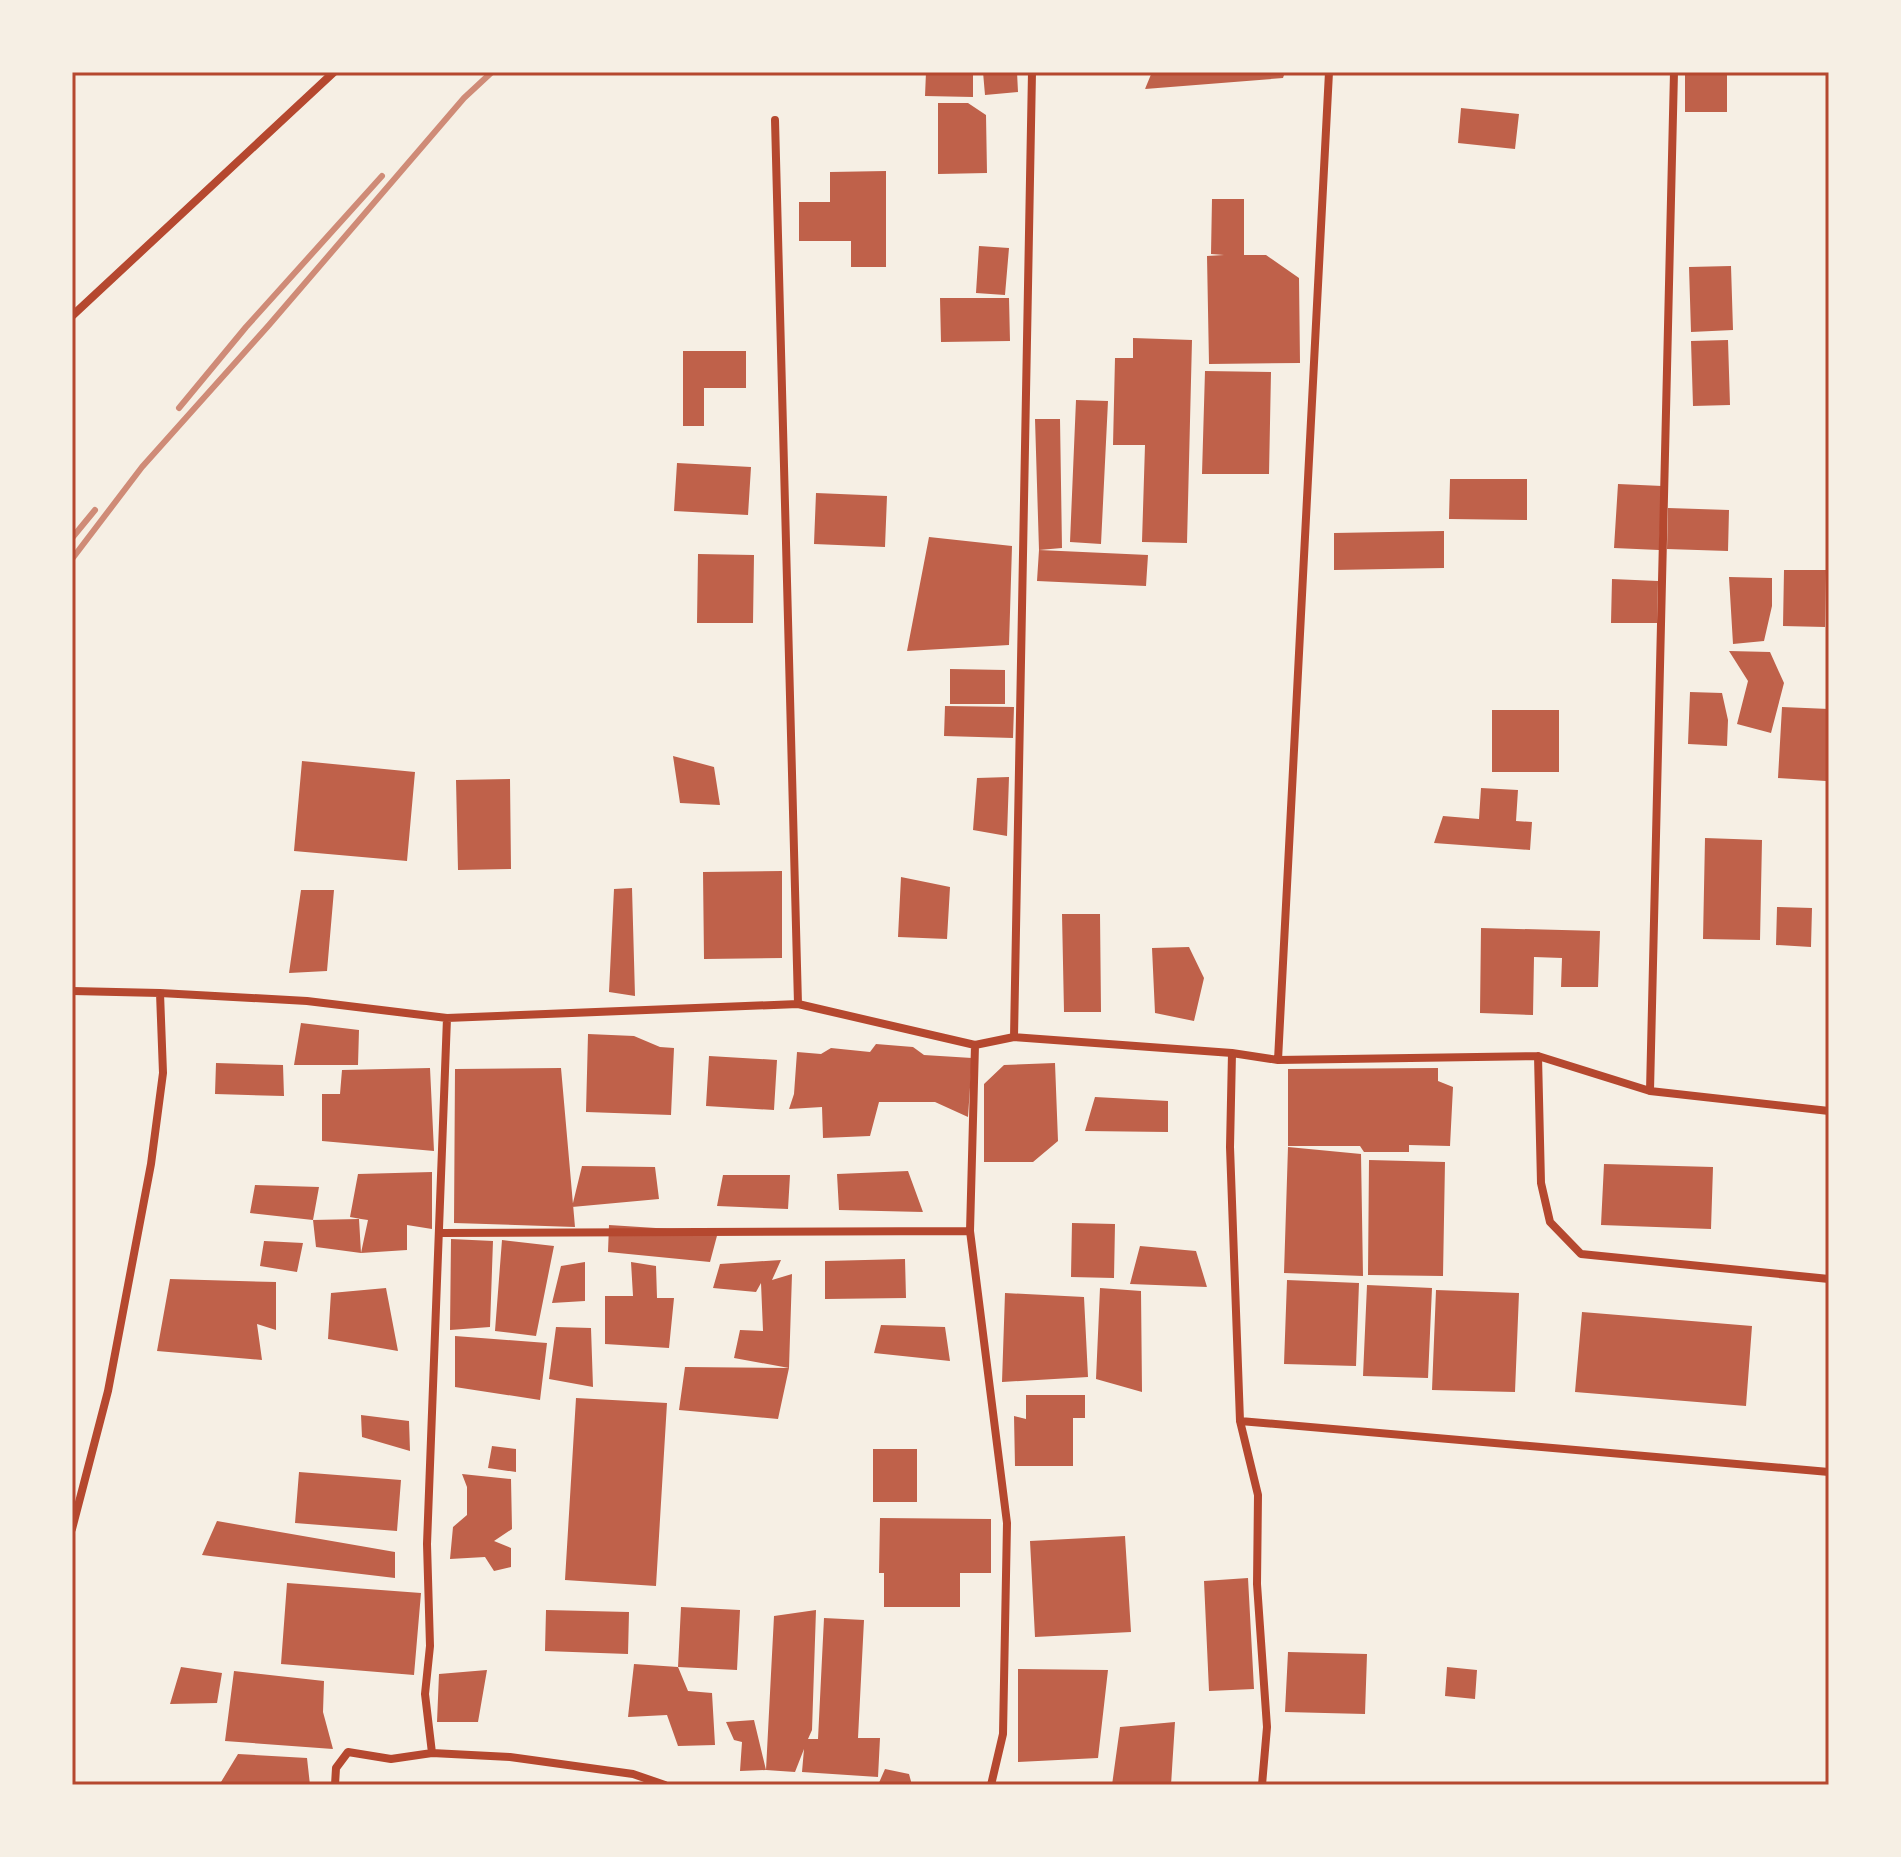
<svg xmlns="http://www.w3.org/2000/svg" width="1901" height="1857" viewBox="0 0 1901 1857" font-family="'DM Sans',sans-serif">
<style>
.building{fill:#bf614a}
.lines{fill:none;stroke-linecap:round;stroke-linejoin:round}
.minor{stroke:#b5482f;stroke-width:8}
.rail{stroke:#cf8b77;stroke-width:6}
.neatline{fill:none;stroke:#b5482f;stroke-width:3}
</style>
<rect width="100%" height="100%" fill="#f6efe4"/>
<path class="building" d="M 926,72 L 973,72 L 973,97 L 925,96 Z
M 983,72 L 1017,72 L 1018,92 L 985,95 Z
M 1152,72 L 1285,72 L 1283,78 L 1145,89 Z
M 1685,72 L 1727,72 L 1727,112 L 1685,112 Z
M 938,103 L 968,103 L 986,115 L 987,173 L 938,174 Z
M 1461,108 L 1519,114 L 1515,149 L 1458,143 Z
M 886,171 L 886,267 L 851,267 L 851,241 L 799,241 L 799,202 L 830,202 L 830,172 Z
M 1212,199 L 1244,199 L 1244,255 L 1266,255 L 1299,278 L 1300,363 L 1209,364 L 1207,256 L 1224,255 L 1211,254 Z
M 979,246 L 1009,248 L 1005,295 L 976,293 Z
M 1731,266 L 1733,330 L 1691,332 L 1689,267 Z
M 940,298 L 1009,298 L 1010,341 L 941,342 Z
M 1133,338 L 1192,340 L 1187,543 L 1142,542 L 1145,445 L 1113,445 L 1115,358 L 1133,358 Z
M 1728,340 L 1730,405 L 1693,406 L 1691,341 Z
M 683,351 L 746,351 L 746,388 L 704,388 L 704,426 L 683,426 Z
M 1205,371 L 1271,372 L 1269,474 L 1202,474 Z
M 1076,400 L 1108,401 L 1101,544 L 1070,542 Z
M 1035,419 L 1060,419 L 1062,548 L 1039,550 Z
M 677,463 L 751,467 L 748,515 L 674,511 Z
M 1450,479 L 1527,479 L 1527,520 L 1449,519 Z
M 1618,484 L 1662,486 L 1659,550 L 1614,548 Z
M 816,493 L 887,496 L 885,547 L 814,544 Z
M 1668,508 L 1729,510 L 1728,551 L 1667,549 Z
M 1444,531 L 1444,568 L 1334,570 L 1334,533 Z
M 929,537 L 1012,546 L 1009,645 L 907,651 Z
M 1039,550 L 1148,555 L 1146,586 L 1037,581 Z
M 698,554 L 754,555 L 753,623 L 697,623 Z
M 1784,570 L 1826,570 L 1825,627 L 1783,626 Z
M 1729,577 L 1772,578 L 1772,606 L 1764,641 L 1733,644 Z
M 1612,579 L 1658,581 L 1657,623 L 1611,623 Z
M 1729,651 L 1770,652 L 1784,683 L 1771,733 L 1737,724 L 1748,681 Z
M 950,669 L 1005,670 L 1005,704 L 950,704 Z
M 1690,692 L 1722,693 L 1728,720 L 1727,746 L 1688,744 Z
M 945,706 L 1014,707 L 1013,738 L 944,736 Z
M 1782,707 L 1829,709 L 1826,781 L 1778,778 Z
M 1492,710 L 1559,710 L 1559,772 L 1492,772 Z
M 673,756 L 714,767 L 720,805 L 680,803 Z
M 302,761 L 415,772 L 407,861 L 294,851 Z
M 1009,777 L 1007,836 L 973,830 L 977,778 Z
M 510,779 L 511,869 L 458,870 L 456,780 Z
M 1481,788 L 1518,790 L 1516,821 L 1532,822 L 1530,850 L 1434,843 L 1443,816 L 1479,819 Z
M 1705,838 L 1762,840 L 1760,940 L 1703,939 Z
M 782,871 L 782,958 L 704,959 L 703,872 Z
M 901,877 L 950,887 L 947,939 L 898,937 Z
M 632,888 L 635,996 L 609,992 L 614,889 Z
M 301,890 L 334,890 L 327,971 L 289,973 Z
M 1777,907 L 1812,908 L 1811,947 L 1776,945 Z
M 1062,914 L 1100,914 L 1101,1012 L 1064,1012 Z
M 1481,928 L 1600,931 L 1598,987 L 1561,987 L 1562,958 L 1534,957 L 1533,1015 L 1480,1013 Z
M 1189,947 L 1204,978 L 1194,1021 L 1155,1013 L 1152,948 Z
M 301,1023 L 359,1030 L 358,1065 L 294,1065 Z
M 588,1034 L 634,1036 L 660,1047 L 674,1048 L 671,1115 L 586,1112 Z
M 876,1044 L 913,1047 L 924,1055 L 972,1058 L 968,1117 L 935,1102 L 879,1102 L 870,1136 L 823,1138 L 822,1107 L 789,1109 L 794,1094 L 797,1052 L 821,1054 L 831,1048 L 870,1052 Z
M 709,1056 L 777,1060 L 774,1110 L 706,1106 Z
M 216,1063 L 283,1065 L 284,1096 L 215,1094 Z
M 1055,1063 L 1058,1141 L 1033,1162 L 984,1162 L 984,1084 L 1004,1065 Z
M 430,1068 L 434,1151 L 322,1141 L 322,1094 L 340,1094 L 342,1070 Z
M 561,1068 L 575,1227 L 454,1223 L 455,1069 Z
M 1438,1068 L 1438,1081 L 1453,1087 L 1450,1146 L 1409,1145 L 1409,1152 L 1364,1152 L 1360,1146 L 1288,1146 L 1288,1069 Z
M 1095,1097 L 1168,1101 L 1168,1132 L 1085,1131 Z
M 1288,1147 L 1361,1154 L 1363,1276 L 1284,1273 Z
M 1369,1160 L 1445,1162 L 1443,1276 L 1368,1275 Z
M 1604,1164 L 1713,1167 L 1711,1229 L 1601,1225 Z
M 582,1166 L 655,1167 L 659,1199 L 572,1207 Z
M 908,1171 L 923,1212 L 839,1210 L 837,1174 Z
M 432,1172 L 432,1229 L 407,1225 L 407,1250 L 361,1253 L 316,1247 L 313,1220 L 250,1213 L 255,1185 L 319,1187 L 313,1220 L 359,1219 L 361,1253 L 368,1220 L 361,1219 L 350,1217 L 358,1174 Z
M 723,1175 L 790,1175 L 788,1209 L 717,1206 Z
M 1072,1223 L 1115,1224 L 1114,1278 L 1071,1277 Z
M 609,1225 L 718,1232 L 710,1262 L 608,1252 Z
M 451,1239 L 493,1241 L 490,1327 L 450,1330 Z
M 502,1240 L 554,1246 L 536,1336 L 495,1331 Z
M 264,1241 L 303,1243 L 297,1272 L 260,1266 Z
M 1140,1246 L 1196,1251 L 1207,1287 L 1130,1284 Z
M 905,1259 L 906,1298 L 825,1299 L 825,1261 Z
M 781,1260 L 772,1280 L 792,1274 L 789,1368 L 778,1419 L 679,1410 L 685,1367 L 789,1368 L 734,1358 L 740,1330 L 763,1331 L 761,1283 L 756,1292 L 713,1288 L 720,1264 Z
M 585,1262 L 585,1301 L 552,1303 L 561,1266 Z
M 631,1262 L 656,1266 L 657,1298 L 674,1298 L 669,1348 L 605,1344 L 605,1296 L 633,1296 Z
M 170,1279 L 276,1282 L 276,1330 L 257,1324 L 262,1360 L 157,1351 Z
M 1287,1280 L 1359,1283 L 1356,1366 L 1284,1364 Z
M 1367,1285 L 1432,1288 L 1428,1378 L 1363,1376 Z
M 386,1288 L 398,1351 L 328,1339 L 331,1293 Z
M 1100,1288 L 1141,1291 L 1142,1392 L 1096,1379 Z
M 1436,1290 L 1519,1293 L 1515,1392 L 1432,1390 Z
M 1005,1293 L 1084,1297 L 1088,1377 L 1002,1382 Z
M 1582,1312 L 1752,1326 L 1746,1406 L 1575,1392 Z
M 881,1325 L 945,1327 L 950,1361 L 874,1353 Z
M 556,1327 L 591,1328 L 593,1387 L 549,1379 Z
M 455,1336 L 547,1343 L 540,1400 L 455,1387 Z
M 1026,1395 L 1085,1395 L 1085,1418 L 1073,1418 L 1073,1466 L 1015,1466 L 1014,1416 L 1026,1419 Z
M 576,1398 L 667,1403 L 656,1586 L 565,1580 Z
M 361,1415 L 409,1421 L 410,1451 L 362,1437 Z
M 492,1446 L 516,1449 L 516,1472 L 488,1468 Z
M 873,1449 L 917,1449 L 917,1502 L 873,1502 Z
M 299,1472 L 401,1480 L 397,1531 L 295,1523 Z
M 462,1474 L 511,1479 L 512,1529 L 494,1541 L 511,1548 L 511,1567 L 494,1571 L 485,1557 L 450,1559 L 453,1527 L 467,1515 L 467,1487 Z
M 880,1518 L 991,1519 L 991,1573 L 960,1573 L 960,1607 L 884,1607 L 884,1573 L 879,1573 Z
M 217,1521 L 395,1552 L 395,1578 L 202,1555 Z
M 1125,1536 L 1131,1632 L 1035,1637 L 1030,1541 Z
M 1248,1578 L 1254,1689 L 1209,1691 L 1204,1581 Z
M 287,1583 L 421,1593 L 414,1675 L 281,1664 Z
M 681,1607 L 740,1610 L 737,1670 L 678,1667 Z
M 546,1610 L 629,1612 L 628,1654 L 545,1651 Z
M 816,1610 L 812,1730 L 808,1739 L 818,1739 L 824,1618 L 864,1620 L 858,1738 L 880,1738 L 878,1777 L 802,1772 L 804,1749 L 795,1772 L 766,1770 L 774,1616 Z
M 1288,1652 L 1367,1654 L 1365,1714 L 1285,1712 Z
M 634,1664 L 678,1667 L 688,1691 L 712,1693 L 715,1745 L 678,1746 L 667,1715 L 628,1717 Z
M 181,1667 L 222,1673 L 217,1703 L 170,1704 Z
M 1447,1667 L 1477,1670 L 1475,1699 L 1445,1696 Z
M 1018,1669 L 1108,1670 L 1098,1758 L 1018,1762 Z
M 487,1670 L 478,1722 L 437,1722 L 439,1674 Z
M 234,1671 L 324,1681 L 323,1712 L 333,1749 L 225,1741 Z
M 754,1720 L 766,1770 L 740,1771 L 742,1742 L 734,1740 L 726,1722 Z
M 1175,1722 L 1171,1785 L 1112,1785 L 1120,1727 Z
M 238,1754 L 307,1758 L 310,1785 L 241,1785 L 221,1782 Z
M 885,1769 L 909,1774 L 912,1785 L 878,1785 Z"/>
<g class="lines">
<path class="minor" d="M 775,120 L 798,1004
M 72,316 L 334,72
M 72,991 L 160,993 L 163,1073 L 151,1164 L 108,1391 L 72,1529
M 160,993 L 307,1001 L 447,1018 L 798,1004 L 975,1045 L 1014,1037 L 1232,1053 L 1278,1060 L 1538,1056 L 1650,1091 L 1829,1111
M 447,1018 L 427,1544 L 430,1646 L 425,1694 L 432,1753 L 510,1757 L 633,1774 L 665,1785
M 1014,1037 L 1032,72
M 975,1045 L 970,1231 L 1007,1523 L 1003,1734 L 991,1785
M 1232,1053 L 1230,1147 L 1240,1421 L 1258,1495 L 1257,1584 L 1267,1727 L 1262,1785
M 1538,1056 L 1541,1183 L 1550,1222 L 1581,1254 L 1829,1279
M 1278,1060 L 1329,72
M 1650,1091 L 1674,72
M 441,1233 L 970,1231
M 1240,1421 L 1829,1472
M 335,1785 L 336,1768 L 348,1752 L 391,1759 L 432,1753"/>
<path class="rail" d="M 179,408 L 246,327 L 382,176
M 72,538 L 95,510
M 72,559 L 142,467 L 269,325 L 464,98 L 492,72"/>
</g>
<rect width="1901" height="1857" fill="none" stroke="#f6efe4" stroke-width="148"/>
<rect x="74" y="74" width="1753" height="1709" class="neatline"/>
</svg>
